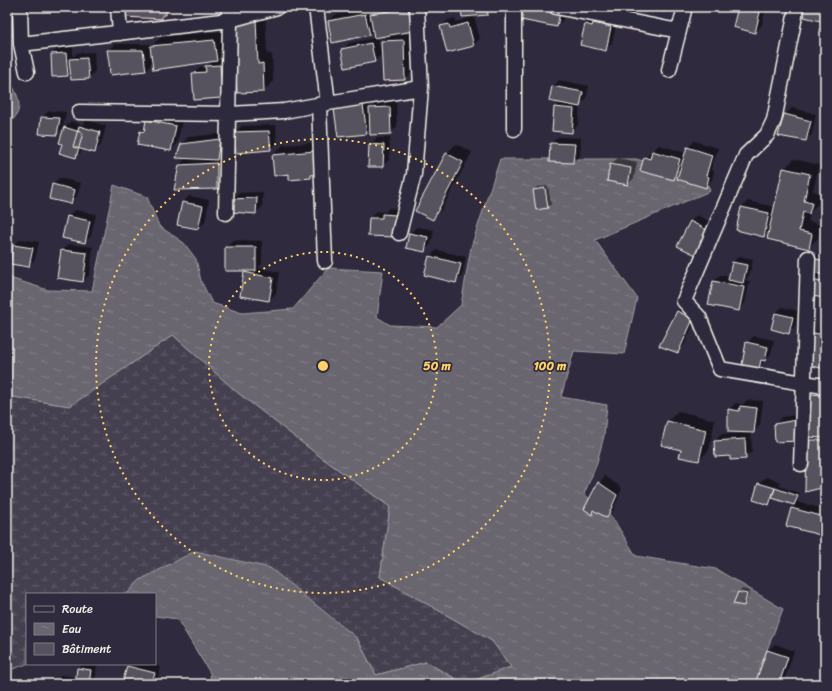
<svg xmlns="http://www.w3.org/2000/svg" width="832" height="691" viewBox="0 0 832 691" font-family="Sriracha,sans-serif">
<style>
.wetland{fill:url(#wetland-marsh);stroke:#9c989c}
.water{fill:url(#water-ripples);stroke:#a19ea0}
.shadow{fill:#0007}
.building{fill:#56525f;stroke:#f4f1e8}
.lines{fill:none;stroke-linecap:round;stroke-linejoin:round}
.minor-casing{stroke:#f4f1e8;stroke-width:17}
.minor{stroke:#2f2a3d;stroke-width:14}
.ring{fill:none;stroke:#ffd166;stroke-width:2;stroke-dasharray:2 4}
.centre{fill:#ffd166;stroke:#2f2a3d;stroke-width:2}
.ring-label{font-size:12px;text-anchor:middle;font-weight:bold;fill:#ffd166;stroke:#2f2a3d;stroke-width:3.5;stroke-linejoin:round;paint-order:stroke}
</style>
<defs>
<pattern id="wetland-marsh" width="20" height="14" patternUnits="userSpaceOnUse"><rect width="20" height="14" fill="#454050"/><path d="M1 5h8M5 5V1M11 12h8M15 12V8" fill="none" stroke="#605c69"/></pattern>
<pattern id="water-ripples" width="26" height="14" patternUnits="userSpaceOnUse"><rect width="26" height="14" fill="#6a6670"/><path d="M2 4q2-2 4 0t4 0M15 11q2-2 4 0t4 0" fill="none" stroke="#807c84"/></pattern>
</defs>
<rect width="100%" height="100%" fill="#2f2a3d"/>
<filter id="ink" filterUnits="userSpaceOnUse"><feTurbulence type="fractalNoise" baseFrequency=".025" numOctaves="2"/><feDisplacementMap in="SourceGraphic" scale="8" xChannelSelector="R" yChannelSelector="G"/><feConvolveMatrix kernelMatrix="1 2 1 2 8 2 1 2 1" color-interpolation-filters="sRGB"/></filter>
<g filter="url(#ink)">
<path class="wetland" d="M 173,335 L 237,392 L 318,455 L 390,507 L 380,577 L 492,641 L 511,667 L 465,684 L 426,662 L 376,675 L 357,638 L 140,580 L 127,594 L 27,594 L 27,664 L 7,671 L 7,396 L 70,406 Z"/>
<path class="water" d="M 7,75 C 17,94 28,109 7,125 Z
M 500,159 L 636,159 L 705,178 L 710,191 L 595,240 L 637,298 L 624,354 L 574,351 L 561,397 L 607,405 L 604,436 L 596,466 L 584,494 L 612,517 L 636,556 L 716,569 L 783,609 L 759,670 L 762,684 L 211,684 L 210,673 L 177,619 L 155,616 L 155,594 L 127,594 L 140,580 L 195,551 L 270,568 L 357,638 L 376,675 L 426,662 L 465,684 L 511,667 L 492,641 L 380,577 L 390,507 L 318,455 L 237,392 L 173,335 L 70,406 L 7,396 L 7,275 L 13,279 L 48,290 L 92,291 L 114,185 L 147,197 L 159,226 L 184,243 L 196,259 L 201,281 L 212,303 L 242,313 L 293,309 L 328,268 L 383,271 L 377,317 L 390,325 L 437,327 L 461,305 L 471,247 Z"/>
<path class="shadow" d="M 7,7 L 26,7 L 7,34 Z
M 126,7 L 172,7 L 161,18 Z
M 384,7 L 415,7 L 419,24 L 396,33 L 396,34 L 410,34 L 412,73 L 405,79 L 384,80 L 382,41 L 389,34 L 377,36 L 381,55 L 374,61 L 342,50 L 349,43 L 375,38 L 374,30 L 369,34 L 329,21 L 335,15 L 372,8 L 373,13 L 378,8 Z
M 462,7 L 494,7 L 487,14 Z
M 525,7 L 566,7 L 563,20 L 556,26 Z
M 618,7 L 635,7 L 628,14 Z
M 739,7 L 766,7 L 762,25 L 755,32 L 734,26 Z
M 265,10 L 267,54 L 272,54 L 273,81 L 264,91 L 235,21 Z
M 474,17 L 480,38 L 474,45 L 441,27 L 448,20 L 455,18 L 456,22 Z
M 593,18 L 617,20 L 612,43 L 605,50 L 586,25 Z
M 224,31 L 226,50 L 217,60 L 226,59 L 221,97 L 193,74 L 200,67 L 206,67 L 212,61 L 153,63 L 146,70 L 108,51 L 114,44 L 150,44 L 150,47 L 161,37 Z
M 73,47 L 73,57 L 77,53 L 94,52 L 95,71 L 89,78 L 72,79 L 71,71 L 67,75 L 52,54 L 58,48 Z
M 559,80 L 589,86 L 586,99 L 580,105 L 578,125 L 572,131 L 555,108 L 561,102 L 553,87 Z
M 369,99 L 370,108 L 377,102 L 396,101 L 397,127 L 390,133 L 371,128 L 366,133 L 335,109 Z
M 792,108 L 816,114 L 812,134 L 805,140 L 785,115 Z
M 49,111 L 66,112 L 63,127 L 57,134 L 42,117 Z
M 153,114 L 182,120 L 177,144 L 171,150 L 141,132 L 146,127 L 147,121 Z
M 86,120 L 106,126 L 101,145 L 94,152 L 83,148 L 83,150 L 76,157 L 63,143 L 64,128 L 71,121 L 82,125 Z
M 276,125 L 277,143 L 270,149 L 235,132 L 242,126 Z
M 226,133 L 226,178 L 217,188 L 179,165 L 187,157 L 182,144 L 188,137 Z
M 558,137 L 581,138 L 580,156 L 573,162 L 551,143 Z
M 377,138 L 390,138 L 389,160 L 382,166 L 370,144 Z
M 694,141 L 718,148 L 711,170 L 714,171 L 712,180 L 705,186 L 681,172 L 674,179 L 645,158 L 659,145 L 686,153 L 688,148 Z
M 324,142 L 315,173 L 310,177 L 290,173 L 273,155 L 283,145 Z
M 456,144 L 472,152 L 442,209 L 433,219 L 446,154 Z
M 618,158 L 637,162 L 634,178 L 628,184 L 611,164 Z
M 794,159 L 819,165 L 813,191 L 821,193 L 819,203 L 811,211 L 808,221 L 821,225 L 818,238 L 808,248 L 770,229 L 763,236 L 742,207 L 748,201 L 775,207 L 784,169 Z
M 59,178 L 81,183 L 77,196 L 71,203 L 53,185 Z
M 548,186 L 551,204 L 548,207 L 534,190 L 537,187 Z
M 263,192 L 262,207 L 256,213 L 232,199 L 239,193 Z
M 189,196 L 209,200 L 205,222 L 198,228 L 183,202 Z
M 389,208 L 402,209 L 401,230 L 369,235 L 370,218 L 377,211 L 385,212 Z
M 75,210 L 96,214 L 91,236 L 84,242 L 64,237 L 68,216 Z
M 697,215 L 715,224 L 703,248 L 690,222 Z
M 417,227 L 434,230 L 431,244 L 425,251 L 410,233 Z
M 21,239 L 39,242 L 35,259 L 29,266 L 14,245 Z
M 233,240 L 262,241 L 262,264 L 258,268 L 279,272 L 276,293 L 269,300 L 245,273 L 248,270 L 226,270 L 226,247 Z
M 68,244 L 93,247 L 90,274 L 83,281 L 62,251 Z
M 437,250 L 466,257 L 462,276 L 455,282 L 430,256 Z
M 820,252 L 825,253 L 825,297 L 809,280 L 817,272 L 813,259 Z
M 739,256 L 753,259 L 749,276 L 745,280 L 750,281 L 745,303 L 739,310 L 714,282 L 720,275 L 729,277 L 733,262 Z
M 684,305 L 699,313 L 684,345 L 677,352 L 661,346 L 678,311 Z
M 782,307 L 798,311 L 795,326 L 788,333 L 776,313 Z
M 822,327 L 825,327 L 825,368 L 815,333 Z
M 754,336 L 774,340 L 771,354 L 758,368 L 747,343 Z
M 816,388 L 825,389 L 825,486 L 807,441 L 811,436 L 810,395 Z
M 747,400 L 763,401 L 760,425 L 754,432 L 751,432 L 752,451 L 745,458 L 731,455 L 715,441 L 722,434 L 749,433 L 749,432 L 729,409 L 736,403 L 743,404 Z
M 678,411 L 715,420 L 709,450 L 699,460 L 682,449 L 668,421 Z
M 802,414 L 804,434 L 775,424 L 782,417 Z
M 605,476 L 622,488 L 613,511 L 607,517 L 595,510 L 592,514 L 599,483 Z
M 766,477 L 781,482 L 779,486 L 800,493 L 797,502 L 825,509 L 825,529 L 819,534 L 792,509 L 796,505 L 775,498 L 769,504 L 759,483 Z
M 742,589 L 750,591 L 746,602 L 743,605 L 739,592 Z
M 775,644 L 794,651 L 784,681 L 781,684 L 767,684 L 757,681 L 768,650 Z
M 83,664 L 97,664 L 95,684 L 54,684 L 55,681 L 61,675 L 77,677 L 78,669 Z
M 130,664 L 151,664 L 161,667 L 157,681 L 154,684 L 137,684 L 124,681 L 128,666 Z"/>
<path class="building" d="M 74,7 L 105,7 L 75,10 Z
M 125,7 L 166,7 L 166,15 L 162,15 L 162,19 L 124,17 Z
M 461,7 L 487,7 L 488,15 L 462,17 Z
M 524,7 L 534,7 L 560,12 L 557,27 L 521,20 Z
M 617,7 L 630,7 L 628,15 L 616,13 Z
M 642,7 L 665,7 L 664,12 L 642,8 Z
M 738,7 L 760,12 L 755,33 L 733,27 Z
M 802,7 L 825,7 L 825,22 L 804,17 L 805,14 L 800,13 Z
M 408,8 L 413,31 L 374,38 L 370,14 Z
M 7,9 L 17,10 L 15,35 L 7,35 Z
M 365,14 L 370,35 L 332,43 L 328,21 Z
M 234,20 L 256,20 L 258,64 L 263,63 L 264,92 L 237,93 Z
M 468,23 L 474,46 L 447,53 L 440,26 L 449,24 L 450,28 Z
M 593,23 L 611,27 L 606,51 L 580,45 L 585,24 L 592,26 Z
M 214,40 L 217,61 L 153,70 L 150,46 Z
M 404,40 L 405,80 L 383,81 L 381,41 Z
M 371,43 L 375,62 L 345,68 L 341,49 Z
M 107,50 L 143,50 L 146,71 L 110,75 L 109,62 Z
M 66,53 L 68,76 L 52,77 L 51,54 Z
M 87,58 L 89,79 L 71,80 L 69,59 Z
M 220,65 L 222,98 L 194,100 L 192,73 L 206,72 L 205,66 Z
M 552,86 L 583,92 L 580,107 L 549,101 Z
M 363,105 L 367,134 L 338,137 L 334,109 Z
M 390,107 L 391,134 L 370,135 L 369,108 Z
M 554,107 L 574,109 L 572,133 L 552,131 Z
M 784,114 L 811,121 L 806,141 L 778,136 Z
M 41,117 L 60,118 L 57,135 L 39,134 Z
M 146,120 L 176,126 L 171,151 L 137,145 L 140,131 L 144,132 Z
M 79,126 L 100,132 L 95,153 L 73,147 Z
M 64,127 L 83,133 L 76,158 L 59,153 L 62,144 L 59,143 Z
M 269,131 L 271,150 L 236,153 L 234,132 Z
M 220,139 L 217,160 L 176,158 L 181,144 Z
M 550,143 L 575,144 L 573,163 L 549,162 Z
M 369,144 L 384,145 L 383,167 L 368,167 Z
M 687,147 L 712,155 L 706,176 L 709,177 L 706,188 L 677,179 Z
M 315,151 L 317,174 L 311,175 L 311,178 L 289,180 L 289,174 L 274,176 L 272,155 Z
M 652,151 L 680,159 L 674,180 L 640,171 L 644,157 L 650,159 Z
M 446,153 L 463,162 L 433,220 L 415,211 Z
M 217,163 L 217,189 L 174,190 L 179,165 Z
M 610,164 L 631,168 L 628,185 L 607,181 Z
M 783,168 L 810,174 L 804,201 L 812,203 L 809,214 L 803,212 L 799,231 L 812,234 L 809,249 L 767,239 Z
M 52,184 L 75,190 L 71,204 L 49,199 Z
M 545,188 L 548,208 L 536,210 L 533,190 Z
M 257,198 L 256,214 L 232,212 L 231,199 Z
M 182,202 L 203,206 L 198,229 L 177,225 Z
M 741,207 L 769,213 L 764,237 L 736,230 Z
M 382,214 L 396,215 L 395,237 L 368,236 L 369,218 L 382,218 Z
M 67,216 L 90,221 L 85,243 L 62,238 Z
M 690,221 L 709,231 L 696,255 L 677,246 Z
M 409,233 L 428,237 L 425,252 L 406,248 Z
M 13,245 L 33,248 L 29,267 L 10,264 Z
M 225,247 L 256,247 L 256,271 L 225,271 Z
M 61,250 L 87,253 L 83,282 L 57,278 Z
M 429,256 L 461,264 L 456,283 L 424,275 Z
M 812,258 L 825,261 L 825,275 L 810,272 Z
M 732,262 L 747,265 L 743,283 L 728,280 Z
M 244,272 L 273,278 L 269,301 L 240,296 Z
M 808,280 L 825,282 L 825,298 L 805,295 Z
M 713,281 L 744,287 L 739,311 L 708,305 Z
M 677,311 L 693,319 L 678,353 L 659,346 Z
M 775,313 L 793,317 L 789,334 L 771,329 Z
M 814,333 L 825,335 L 825,369 L 808,365 Z
M 746,342 L 768,347 L 765,361 L 761,360 L 759,369 L 742,365 Z
M 809,394 L 825,395 L 825,438 L 807,437 Z
M 740,406 L 757,408 L 754,433 L 728,432 L 728,409 L 739,411 Z
M 796,420 L 798,441 L 775,442 L 774,424 Z
M 667,421 L 706,430 L 699,461 L 679,457 L 681,450 L 661,445 Z
M 745,439 L 746,459 L 730,460 L 730,456 L 715,457 L 714,441 Z
M 806,440 L 825,440 L 825,487 L 805,492 Z
M 598,482 L 617,495 L 607,518 L 593,510 L 592,515 L 584,509 Z
M 758,483 L 775,488 L 769,505 L 753,500 Z
M 775,488 L 798,496 L 794,505 L 772,498 Z
M 791,508 L 825,517 L 820,535 L 786,526 Z
M 738,592 L 747,594 L 744,606 L 733,604 Z
M 767,650 L 788,657 L 779,684 L 764,684 L 756,681 Z
M 127,666 L 155,673 L 152,684 L 134,684 L 123,681 Z
M 77,668 L 91,670 L 89,684 L 75,684 Z
M 54,681 L 72,683 L 72,684 L 53,684 Z"/>
<g class="lines">
<defs>
<path id="minor" d="M 20,7 L 21,44 L 27,72
M 118,7 L 120,33
M 316,7 L 328,103
M 556,7 L 679,31
M 796,7 L 795,16 L 774,120 L 767,135 L 746,155 L 684,301 L 699,317 L 720,369 L 803,383 L 825,386
M 21,44 L 230,20 L 277,7
M 669,70 L 685,7
M 319,105 L 325,261
M 79,112 L 229,114 L 284,111 L 328,103 L 421,88
M 514,129 L 514,7
M 226,213 L 230,20 L 228,7
M 399,233 L 414,174 L 421,88 L 417,7
M 801,464 L 808,258"/>
</defs>
<use href="#minor" class="minor-casing"/>
<use href="#minor" class="minor"/>
</g>
</g>
<g class="ring">
<circle cx="323" cy="366" r="114"/>
<circle cx="323" cy="366" r="227"/>
</g>
<circle cx="323" cy="366" r="6" class="centre"/>
<g class="ring-label">
<text x="437" y="370">50 m</text>
<text x="550" y="370">100 m</text>
</g>
<rect width="832" height="691" fill="none" stroke="#2f2a3d" stroke-width="24"/>
<rect x="12" y="12" width="808" height="667" fill="none" stroke="#f4f1e8" stroke-width="1.5" filter="url(#ink)"/>
<rect x="26" y="593" width="130" height="72" fill="#2f2a3d" stroke="#7e7a81"/>
<rect x="34" y="606" width="20" height="6" fill="#2f2a3d" stroke="#7e7a81"/>
<text x="62" y="613" font-size="12" fill="#f4f1e8">Route</text>
<rect x="34" y="623" width="20" height="12" fill="url(#water-ripples)" stroke="#7e7a81"/>
<text x="62" y="633" font-size="12" fill="#f4f1e8">Eau</text>
<rect x="34" y="643" width="20" height="12" fill="#56525f" stroke="#7e7a81"/>
<text x="62" y="653" font-size="12" fill="#f4f1e8">Bâtiment</text>
</svg>
